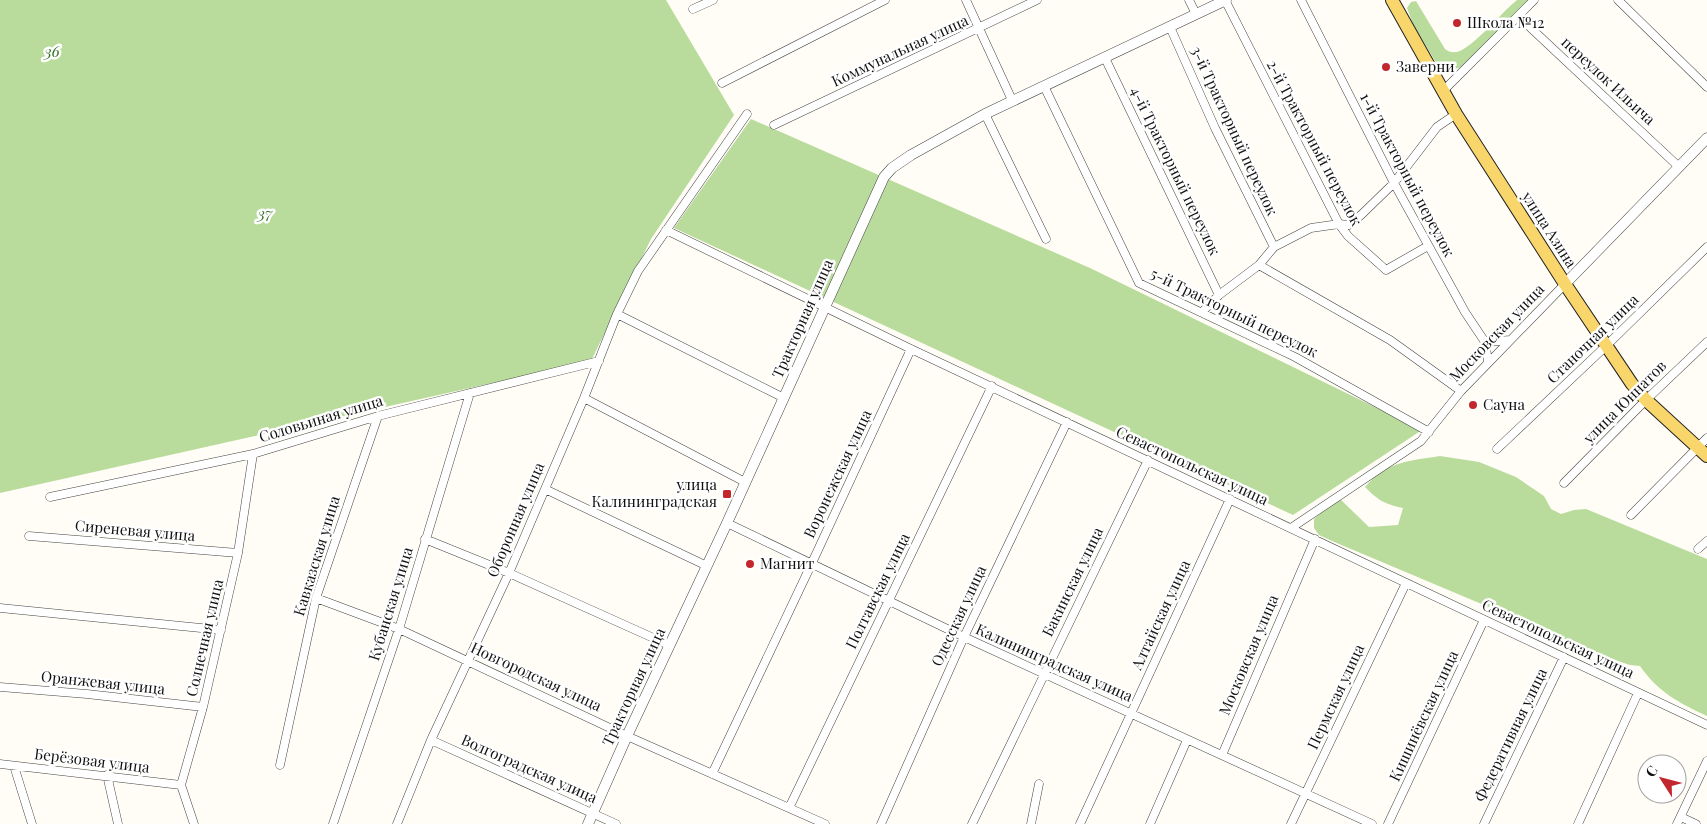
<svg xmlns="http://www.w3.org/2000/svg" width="1707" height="824" viewBox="0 0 1707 824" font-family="'Playfair Display',serif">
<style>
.forest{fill:#b9dc9c}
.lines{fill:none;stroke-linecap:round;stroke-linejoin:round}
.minor-casing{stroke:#444;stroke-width:9}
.tertiary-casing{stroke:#444;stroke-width:11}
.primary-casing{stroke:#222;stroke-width:14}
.minor{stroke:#fff;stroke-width:8}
.tertiary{stroke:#fff;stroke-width:10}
.primary{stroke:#f9d66b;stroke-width:12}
.poi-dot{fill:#c4262e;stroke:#fff;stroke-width:2}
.labels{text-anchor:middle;stroke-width:5;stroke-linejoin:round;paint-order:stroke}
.poi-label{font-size:15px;fill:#111;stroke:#fff;text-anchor:start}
.street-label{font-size:15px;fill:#111;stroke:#fff}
.park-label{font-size:15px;font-style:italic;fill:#2f6b1f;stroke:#fff}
</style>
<rect width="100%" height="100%" fill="#fffdf5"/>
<path class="forest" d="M 0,0 L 666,0 L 734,115 L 651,239 L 591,361 L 0,493 Z
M 1517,0 L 1528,0 L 1517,15 L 1484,44 L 1466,64 L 1459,68 L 1444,71 L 1438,66 L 1413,24 L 1407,8 L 1411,2 L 1416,1 L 1445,49 C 1450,53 1455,53 1460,51 C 1477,43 1501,13 1517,0 Z
M 751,119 L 1090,268 L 1422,430 L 1293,515 L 674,228 Z
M 1440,456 L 1479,462 L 1516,477 L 1544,496 L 1551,509 L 1561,514 L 1574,510 L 1586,509 L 1707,559 L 1707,716 C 1679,703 1658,692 1640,666 L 1630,665 L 1612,659 L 1332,541 L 1319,535 L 1314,528 L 1314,519 L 1339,498 L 1369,527 L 1398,525 L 1403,508 C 1384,504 1378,500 1365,487 C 1387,461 1409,461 1440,456 Z"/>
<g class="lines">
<defs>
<path id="minor" d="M 966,0 L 1012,100
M 1189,0 L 1196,14
M 1225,0 L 1339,224 L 1348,236 L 1386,270 L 1428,246
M 1301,0 L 1394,183 L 1465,312 L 1485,342 L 1488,361
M 1618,0 L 1707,87
M 693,9 L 713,0
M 1518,16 L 1679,167
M 1170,27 L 1215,128 L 1274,247
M 1105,58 L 1219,295
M 722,83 L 885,0
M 1044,86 L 1139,283 L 1295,357 L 1429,432
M 1443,91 L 1534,0
M 985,114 L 1046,239
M 774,125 L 1037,0
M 666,230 L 911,349 L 1707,725
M 1259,265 L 1390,340 L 1461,391
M 1202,312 L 1219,295 L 1259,265 L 1274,247 L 1311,228 L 1339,224 L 1349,225 L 1361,215 L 1394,183 L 1437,127 L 1456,114
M 617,314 L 784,398
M 1485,342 L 1510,340
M 584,398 L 745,482
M 1497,449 L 1606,346 L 1707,247
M 1564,483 L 1646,400 L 1707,342
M 545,489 L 707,566
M 50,497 L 253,454 L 378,416 L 599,361
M 1631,515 L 1707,438
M 727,523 L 964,637 L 1372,824
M 1291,528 L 1421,441 L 1461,391 L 1565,284
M 29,536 L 238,553
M 425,539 L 509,573 L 669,645
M 1698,549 L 1707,541
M 316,598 L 399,629 L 627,736 L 825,824
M 0,608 L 221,630
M 0,687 L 87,694 L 203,707
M 431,740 L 616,824
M 1222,755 L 1315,539
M 0,764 L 181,785
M 280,765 L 316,598 L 378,416
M 14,766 L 32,824
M 712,774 L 811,565 L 911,349
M 107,775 L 118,824
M 789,808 L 992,386
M 1681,817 L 1696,824
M 194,824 L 181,785 L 203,707 L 238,553 L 253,454
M 333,824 L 399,629 L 470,393
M 397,824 L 431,740 L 509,573 L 584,398 L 617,314 L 638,271 L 747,114
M 881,824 L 964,637 L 1067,422
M 972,824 L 1148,460
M 1031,824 L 1039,784
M 1080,824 L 1230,499
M 1150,824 L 1187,740
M 1291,824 L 1406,583
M 1388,824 L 1484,620
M 1484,824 L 1564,657
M 1578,824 L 1638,693
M 1677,824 L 1707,761"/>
<path id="tertiary" d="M 1565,284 L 1707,138
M 588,824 L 627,736 L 727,523 L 884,177 L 892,168 L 911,155 L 985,114 L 1226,0"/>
<path id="primary" d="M 1392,0 L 1456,114 L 1565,284 L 1632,384 L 1646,400 L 1707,456"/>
</defs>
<use href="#minor" class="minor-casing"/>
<use href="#tertiary" class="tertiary-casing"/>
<use href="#primary" class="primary-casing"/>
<use href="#minor" class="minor"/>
<use href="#tertiary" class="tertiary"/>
<use href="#primary" class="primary"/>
</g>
<g class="poi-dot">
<circle cx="1457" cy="23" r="5"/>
<circle cx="1386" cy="67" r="5"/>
<circle cx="1473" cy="405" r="5"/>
<rect x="722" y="489" width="10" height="10" rx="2.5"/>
<circle cx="750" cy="564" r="5"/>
</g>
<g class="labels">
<g class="poi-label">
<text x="1467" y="28">Школа №12</text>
<text x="1396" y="72">Заверни</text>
<text x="1483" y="410">Сауна</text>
<text x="717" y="490" text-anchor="end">улица<tspan x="717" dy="17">Калининградская</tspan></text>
<text x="760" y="569">Магнит</text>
</g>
<g class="street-label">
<text transform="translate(900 51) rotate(-25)" y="5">Коммунальная улица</text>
<text transform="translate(1608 81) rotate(43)" y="5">переулок Ильича</text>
<text transform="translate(1234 131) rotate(65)" y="5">3-й Тракторный переулок</text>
<text transform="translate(1314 143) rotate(62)" y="5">2-й Тракторный переулок</text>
<text transform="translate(1175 171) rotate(64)" y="5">4-й Тракторный переулок</text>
<text transform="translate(1407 175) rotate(62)" y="5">1-й Тракторный переулок</text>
<text transform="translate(1549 230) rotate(57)" y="5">улица Азина</text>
<text transform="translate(1234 313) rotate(26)" y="5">5-й Тракторный переулок</text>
<text transform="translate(803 319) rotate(-66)" y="5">Тракторная улица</text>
<text transform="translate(1497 333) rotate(-46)" y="5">Московская улица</text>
<text transform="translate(1593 339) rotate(-44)" y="5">Станочная улица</text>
<text transform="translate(1625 402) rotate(-45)" y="5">улица Юннатов</text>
<text transform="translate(321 419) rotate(-17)" y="5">Соловьиная улица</text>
<text transform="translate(1192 466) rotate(25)" y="5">Севастопольская улица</text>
<text transform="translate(838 474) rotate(-65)" y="5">Воронежская улица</text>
<text transform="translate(516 520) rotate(-67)" y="5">Оборонная улица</text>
<text transform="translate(135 531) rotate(5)" y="5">Сиреневая улица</text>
<text transform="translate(317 556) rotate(-73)" y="5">Кавказская улица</text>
<text transform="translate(1073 582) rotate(-64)" y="5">Бакинская улица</text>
<text transform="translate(878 591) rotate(-64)" y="5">Полтавская улица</text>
<text transform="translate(391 604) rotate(-73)" y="5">Кубанская улица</text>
<text transform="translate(1161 615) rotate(-65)" y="5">Алтайская улица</text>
<text transform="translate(959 616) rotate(-65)" y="5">Одесская улица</text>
<text transform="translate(205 638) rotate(-77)" y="5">Солнечная улица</text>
<text transform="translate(1558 639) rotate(25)" y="5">Севастопольская улица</text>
<text transform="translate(1249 655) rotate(-67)" y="5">Московская улица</text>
<text transform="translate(1054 663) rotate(24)" y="5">Калининградская улица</text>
<text transform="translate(536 677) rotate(25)" y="5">Новгородская улица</text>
<text transform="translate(103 683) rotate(6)" y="5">Оранжевая улица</text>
<text transform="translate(634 687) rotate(-65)" y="5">Тракторная улица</text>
<text transform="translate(1336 697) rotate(-65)" y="5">Пермская улица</text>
<text transform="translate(1424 716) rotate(-65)" y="5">Кишинёвская улица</text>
<text transform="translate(1511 735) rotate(-64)" y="5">Федеративная улица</text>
<text transform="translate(92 761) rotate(7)" y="5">Берёзовая улица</text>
<text transform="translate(529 769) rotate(24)" y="5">Волгоградская улица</text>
</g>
<g class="park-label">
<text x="52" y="57">36</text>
<text x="265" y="219">37</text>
</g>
</g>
<g transform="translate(1662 779) rotate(306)"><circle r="24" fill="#ffffff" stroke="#a0a0a0"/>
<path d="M0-4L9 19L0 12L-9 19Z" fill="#c4262e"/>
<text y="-8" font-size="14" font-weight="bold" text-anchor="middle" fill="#111111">С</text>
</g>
</svg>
